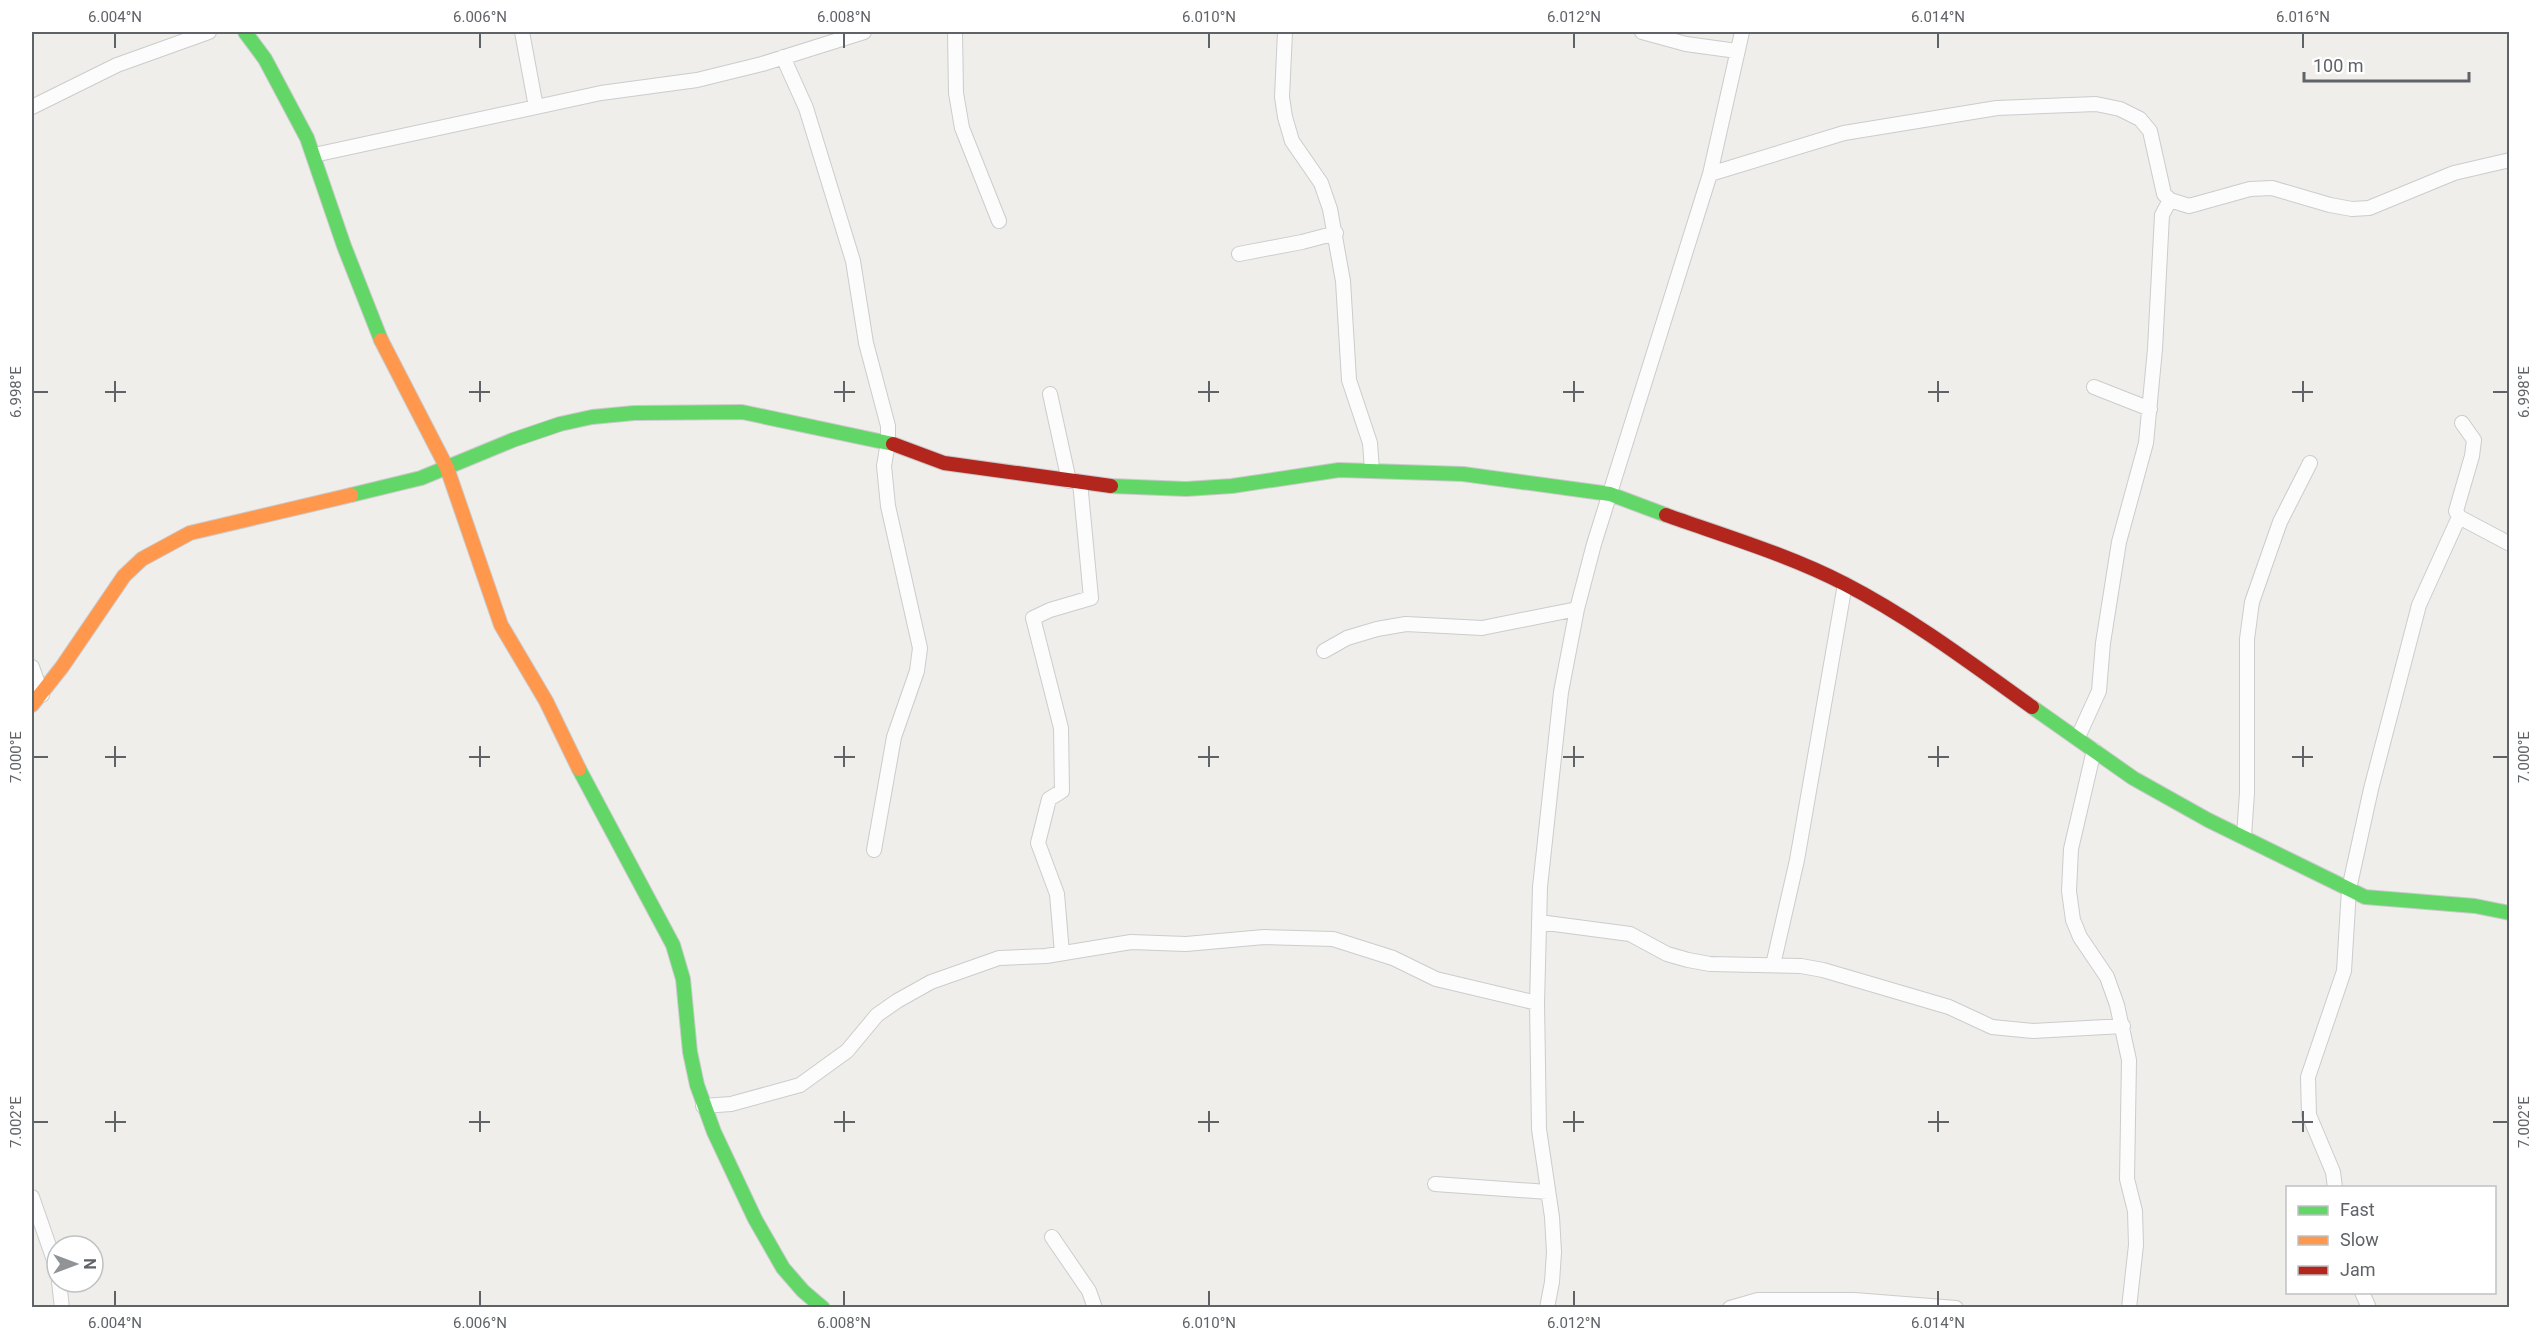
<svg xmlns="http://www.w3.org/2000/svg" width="2541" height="1339" viewBox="0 0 2541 1339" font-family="Roboto,sans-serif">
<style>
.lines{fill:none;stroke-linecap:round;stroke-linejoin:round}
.street-casing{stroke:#cbcccc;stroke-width:16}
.fast-casing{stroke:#cacacb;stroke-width:16}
.slow-casing{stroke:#cacacb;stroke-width:16}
.jam-casing{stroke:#cacacb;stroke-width:16}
.street{stroke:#fdfcfc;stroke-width:14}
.fast{stroke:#63d668;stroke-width:14}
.slow{stroke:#ff974d;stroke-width:14}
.jam{stroke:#b3261e;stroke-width:14}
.ticks{fill:none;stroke:#5f6368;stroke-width:2}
.neatline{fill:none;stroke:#5f6368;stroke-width:2}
.ticks-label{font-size:15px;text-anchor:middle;fill:#5f6368}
</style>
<rect width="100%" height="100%" fill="#efeeea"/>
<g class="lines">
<defs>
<path id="street" d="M 522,32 L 536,107
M 955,32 L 956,93 L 962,128 L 999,221
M 1285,32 L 1282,97 L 1285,117 L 1292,141 L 1321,183 L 1330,209 L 1343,281 L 1349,380 L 1370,443 L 1372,470
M 1642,32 L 1686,44 L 1737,51
M 783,57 L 806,108 L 853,261 L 866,343 L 888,426 L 888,442 L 884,466 L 888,506 L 920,648 L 917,671 L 894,737 L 874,850
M 32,107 L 117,65 L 209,32
M 314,155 L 601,93 L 697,80 L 762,64 L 864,32
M 1710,174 L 1844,133 L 1997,108 L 2096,104 L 2120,109 L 2140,119 L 2150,131 L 2164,194 L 2170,200 L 2189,206 L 2250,189 L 2272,188 L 2330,205 L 2352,209 L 2369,208 L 2454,173 L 2510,160
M 1239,254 L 1302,242 L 1336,233
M 2094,387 L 2150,409
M 1050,394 L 1069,481
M 2462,423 L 2474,440 L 2472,456 L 2456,511 L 2459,517 L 2510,544
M 1324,651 L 1347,638 L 1377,629 L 1406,624 L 1482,628 L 1577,609
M 32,667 L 42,695
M 2078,737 L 2099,691 L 2103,643 L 2119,542 L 2146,443 L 2155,349 L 2162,215 L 2170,200
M 2094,750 L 2071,849 L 2069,891 L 2073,920 L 2080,937 L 2107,977 L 2117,1005 L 2129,1060 L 2127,1179 L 2135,1211 L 2136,1245 L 2129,1308
M 2244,836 L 2247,793 L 2247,639 L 2252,602 L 2280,522 L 2310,463
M 1539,922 L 1630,934 L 1667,954 L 1688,960 L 1710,964 L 1801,966 L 1823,970 L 1949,1007 L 1992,1027 L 2033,1031 L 2123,1026
M 1062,953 L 1057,894 L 1038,843 L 1049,799 L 1062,791 L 1061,728 L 1033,618 L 1050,610 L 1091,598 L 1080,482
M 1773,965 L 1797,860 L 1845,584
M 703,1106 L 731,1104 L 800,1085 L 847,1051 L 877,1015 L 897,1001 L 931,982 L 999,958 L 1046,956 L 1131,942 L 1186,944 L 1264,937 L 1333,939 L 1393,958 L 1436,979 L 1537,1003
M 1435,1184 L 1548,1192
M 2335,1188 L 2333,1172 L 2309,1115 L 2308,1077 L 2344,971 L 2349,889 L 2371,789 L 2419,605 L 2459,517
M 32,1197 L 57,1269
M 1052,1237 L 1089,1291 L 1095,1308
M 59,1282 L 62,1308
M 2362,1292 L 2369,1308
M 1547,1308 L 1552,1282 L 1554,1252 L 1552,1217 L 1539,1129 L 1537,1003 L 1540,887 L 1561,692 L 1577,609 L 1594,544 L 1710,174 L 1742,32
M 1730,1308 L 1758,1300 L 1854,1300 L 1956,1308"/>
<path id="fast" d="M 245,32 L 265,59 L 307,138 L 344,246 L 381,340
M 1111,486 L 1186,489 L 1232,486 L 1339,470 L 1463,474 L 1610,494 L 1666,515
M 351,495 L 421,478 L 513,440 L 560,424 L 592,417 L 634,413 L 742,412 L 893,444
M 2032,707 L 2133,778 L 2208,820 L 2365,897 L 2475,906 L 2510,913
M 579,769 L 673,945 L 683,979 L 690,1052 L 697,1085 L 714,1132 L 755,1219 L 783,1268 L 803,1291 L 823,1308"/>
<path id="slow" d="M 381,340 L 447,468 L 501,625 L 546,701 L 579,769
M 32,705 L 62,667 L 124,576 L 142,559 L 190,533 L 351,495"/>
<path id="jam" d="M 893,444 L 944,463 L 1111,486
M 1666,515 C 1725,536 1789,555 1845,584 C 1911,618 1972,664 2032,707"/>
</defs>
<use href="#street" class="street-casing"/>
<use href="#fast" class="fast-casing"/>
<use href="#slow" class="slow-casing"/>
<use href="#jam" class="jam-casing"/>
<use href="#street" class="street"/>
<use href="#fast" class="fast"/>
<use href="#slow" class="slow"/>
<use href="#jam" class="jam"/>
</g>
<path class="ticks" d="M 115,33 L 115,48M 480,33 L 480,48M 844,33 L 844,48M 1209,33 L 1209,48M 1574,33 L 1574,48M 1938,33 L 1938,48M 2303,33 L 2303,48M 115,381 L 115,402M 480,381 L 480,402M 844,381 L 844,402M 1209,381 L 1209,402M 1574,381 L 1574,402M 1938,381 L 1938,402M 2303,381 L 2303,402M 33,392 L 48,392M 105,392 L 126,392M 469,392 L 490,392M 834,392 L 855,392M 1198,392 L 1219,392M 1563,392 L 1584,392M 1928,392 L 1949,392M 2292,392 L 2313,392M 2493,392 L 2508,392M 115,746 L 115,767M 480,746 L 480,767M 844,746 L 844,767M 1209,746 L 1209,767M 1574,746 L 1574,767M 1938,746 L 1938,767M 2303,746 L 2303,767M 33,757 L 48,757M 105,757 L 126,757M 469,757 L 490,757M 834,757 L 855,757M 1198,757 L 1219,757M 1563,757 L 1584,757M 1928,757 L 1949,757M 2292,757 L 2313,757M 2493,757 L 2508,757M 115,1111 L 115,1132M 480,1111 L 480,1132M 844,1111 L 844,1132M 1209,1111 L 1209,1132M 1574,1111 L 1574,1132M 1938,1111 L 1938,1132M 2303,1111 L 2303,1132M 33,1122 L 48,1122M 105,1122 L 126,1122M 469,1122 L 490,1122M 834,1122 L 855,1122M 1198,1122 L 1219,1122M 1563,1122 L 1584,1122M 1928,1122 L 1949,1122M 2292,1122 L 2313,1122M 2493,1122 L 2508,1122M 115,1291 L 115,1306M 480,1291 L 480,1306M 844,1291 L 844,1306M 1209,1291 L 1209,1306M 1574,1291 L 1574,1306M 1938,1291 L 1938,1306"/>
<rect width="2541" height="1339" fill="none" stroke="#ffffff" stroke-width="66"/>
<rect x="2286" y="1186" width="210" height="108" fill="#ffffff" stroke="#bfc1c3" stroke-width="1.5"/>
<rect x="2298" y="1206" width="30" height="9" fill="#63d668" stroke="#bfc1c3" stroke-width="1.5"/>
<text x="2340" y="1216" font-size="18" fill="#5f6368">Fast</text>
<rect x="2298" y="1236" width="30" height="9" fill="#ff974d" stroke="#bfc1c3" stroke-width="1.5"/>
<text x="2340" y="1246" font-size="18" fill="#5f6368">Slow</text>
<rect x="2298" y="1266" width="30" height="9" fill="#b3261e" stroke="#bfc1c3" stroke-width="1.5"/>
<text x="2340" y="1276" font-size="18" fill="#5f6368">Jam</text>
<g transform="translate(75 1264) rotate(90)"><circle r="28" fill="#ffffff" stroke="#bfc1c3" stroke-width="1.5"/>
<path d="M0-4.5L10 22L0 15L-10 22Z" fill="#919496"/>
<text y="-9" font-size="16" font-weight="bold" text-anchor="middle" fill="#5f6368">N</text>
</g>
<path d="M2304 72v9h165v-9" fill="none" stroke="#5f6368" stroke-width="3"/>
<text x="2313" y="72" font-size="18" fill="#5f6368" stroke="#ffffff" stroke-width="4.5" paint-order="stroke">100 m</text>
<rect x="33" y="33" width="2475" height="1273" class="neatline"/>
<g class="ticks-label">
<text x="115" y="22">6.004°N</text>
<text x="480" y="22">6.006°N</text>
<text x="844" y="22">6.008°N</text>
<text x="1209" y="22">6.010°N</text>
<text x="1574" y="22">6.012°N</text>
<text x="1938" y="22">6.014°N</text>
<text x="2303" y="22">6.016°N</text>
<text transform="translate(2524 392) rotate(-90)" y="5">6.998°E</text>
<text transform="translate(16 392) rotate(-90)" y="5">6.998°E</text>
<text transform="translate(2524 757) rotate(-90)" y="5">7.000°E</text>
<text transform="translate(16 757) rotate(-90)" y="5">7.000°E</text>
<text transform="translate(2524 1122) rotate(-90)" y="5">7.002°E</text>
<text transform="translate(16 1122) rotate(-90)" y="5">7.002°E</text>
<text x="115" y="1328">6.004°N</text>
<text x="480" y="1328">6.006°N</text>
<text x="844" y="1328">6.008°N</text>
<text x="1209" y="1328">6.010°N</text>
<text x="1574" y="1328">6.012°N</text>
<text x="1938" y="1328">6.014°N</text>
</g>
</svg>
